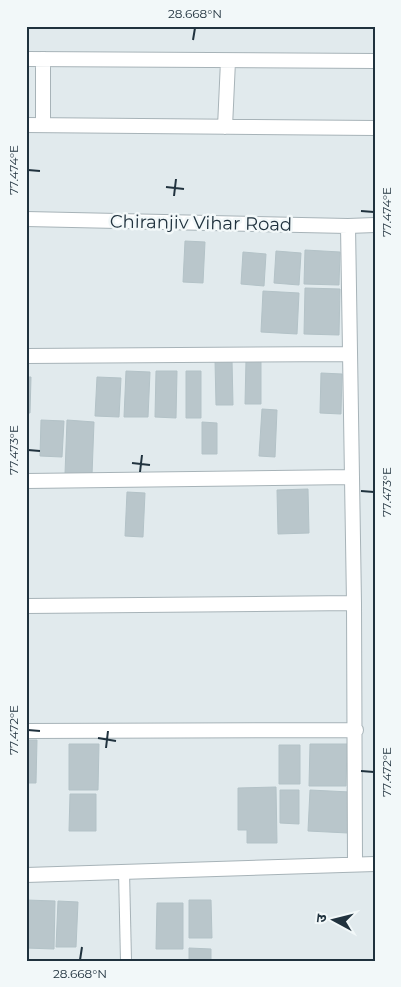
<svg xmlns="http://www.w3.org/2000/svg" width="401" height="987" viewBox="0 0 401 987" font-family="Montserrat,'Noto Sans Devanagari',sans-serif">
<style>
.building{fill:#b9c6cb;stroke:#b3c2c7}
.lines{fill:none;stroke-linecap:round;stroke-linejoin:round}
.service-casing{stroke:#a7b3b8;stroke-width:12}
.minor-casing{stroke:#a7b3b8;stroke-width:16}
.service{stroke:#fff;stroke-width:10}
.minor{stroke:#fff;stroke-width:14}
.ticks{fill:none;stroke:#20323e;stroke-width:2}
.labels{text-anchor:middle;stroke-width:5;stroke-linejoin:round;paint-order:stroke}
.street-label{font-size:18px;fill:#20323e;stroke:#f2f8f9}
.neatline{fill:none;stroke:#20323e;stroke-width:2}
.ticks-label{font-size:12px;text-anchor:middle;fill:#20323e}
</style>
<rect width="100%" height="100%" fill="#e1eaed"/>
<path class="building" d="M 185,241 L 205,242 L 203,283 L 183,282 Z
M 305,250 L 340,252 L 339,285 L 304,284 Z
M 276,251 L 301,253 L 299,285 L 274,283 Z
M 243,252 L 266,254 L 264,286 L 241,284 Z
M 305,288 L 340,289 L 339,335 L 304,334 Z
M 263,291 L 299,293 L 297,334 L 261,332 Z
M 215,360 L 232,360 L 233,405 L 216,405 Z
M 246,360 L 261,360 L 261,404 L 245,404 Z
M 126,371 L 150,372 L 148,417 L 124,417 Z
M 156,371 L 177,371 L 176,418 L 155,417 Z
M 186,371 L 201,371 L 201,418 L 186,418 Z
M 321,373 L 342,374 L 341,414 L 320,413 Z
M 26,377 L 31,377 L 30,413 L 26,413 Z
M 97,377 L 121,378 L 119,417 L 95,416 Z
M 262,409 L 277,410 L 275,457 L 259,456 Z
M 41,420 L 64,421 L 62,457 L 40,456 Z
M 67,420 L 94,422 L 92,475 L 65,474 Z
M 202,422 L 217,423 L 217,454 L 202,454 Z
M 308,489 L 309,533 L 278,534 L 277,490 Z
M 127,492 L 145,493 L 143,537 L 125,536 Z
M 26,740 L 37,740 L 36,783 L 26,783 Z
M 69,744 L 99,744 L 98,790 L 69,790 Z
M 310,744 L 347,744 L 346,786 L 309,786 Z
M 279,745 L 300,745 L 300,784 L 279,784 Z
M 276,787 L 277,843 L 247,843 L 247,830 L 238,830 L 238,788 Z
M 280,790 L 299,790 L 299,824 L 280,823 Z
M 310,790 L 350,792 L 348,833 L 308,831 Z
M 70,794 L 96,794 L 96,831 L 69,831 Z
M 26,900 L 55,901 L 54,949 L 26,948 Z
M 189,900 L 211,900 L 212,938 L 189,938 Z
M 58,901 L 78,902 L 76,947 L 56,947 Z
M 157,903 L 183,903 L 183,949 L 156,949 Z
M 189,948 L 211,949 L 211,961 L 189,961 Z"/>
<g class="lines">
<defs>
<path id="service" d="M 124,871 L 126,961"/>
<path id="minor" d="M 26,59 L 375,61
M 43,59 L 43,125
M 26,125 L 375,128
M 225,127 L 228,61
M 26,219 L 348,226 L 375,225
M 348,226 L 354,603 L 355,864
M 26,356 L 350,354
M 26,481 L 352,477
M 26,606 L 354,603
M 26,731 L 356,730
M 26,875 L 375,864"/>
</defs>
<use href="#service" class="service-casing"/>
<use href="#minor" class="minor-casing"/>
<use href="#service" class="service"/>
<use href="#minor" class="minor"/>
</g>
<path class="ticks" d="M 193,40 L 195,28M 28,170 L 40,171M 166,187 L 184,189M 174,196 L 176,179M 361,211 L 374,212M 28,450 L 40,451M 132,463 L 150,465M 140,472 L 142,455M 361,491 L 374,492M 28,730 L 40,731M 98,738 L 116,741M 106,748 L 108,731M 361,771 L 374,772M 80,960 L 82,947"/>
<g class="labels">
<g class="street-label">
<text transform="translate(201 223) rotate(1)" y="6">Chiranjiv Vihar Road</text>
</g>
</g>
<rect width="401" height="987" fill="none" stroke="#f2f8f9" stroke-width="55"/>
<g transform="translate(334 920) rotate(277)" stroke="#f2f8f9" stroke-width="4" paint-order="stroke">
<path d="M0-4L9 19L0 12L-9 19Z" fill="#20323e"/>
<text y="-8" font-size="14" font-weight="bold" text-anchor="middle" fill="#20323e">उ</text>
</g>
<rect x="28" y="28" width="346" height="932" class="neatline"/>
<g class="ticks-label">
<text x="195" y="18">28.668°N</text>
<text transform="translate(14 170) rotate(-90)" y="4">77.474°E</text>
<text transform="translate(387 212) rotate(-90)" y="4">77.474°E</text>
<text transform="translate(14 450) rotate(-90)" y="4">77.473°E</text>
<text transform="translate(387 492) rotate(-90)" y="4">77.473°E</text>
<text transform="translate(14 730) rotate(-90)" y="4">77.472°E</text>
<text transform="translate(387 772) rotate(-90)" y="4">77.472°E</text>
<text x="80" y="978">28.668°N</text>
</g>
</svg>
